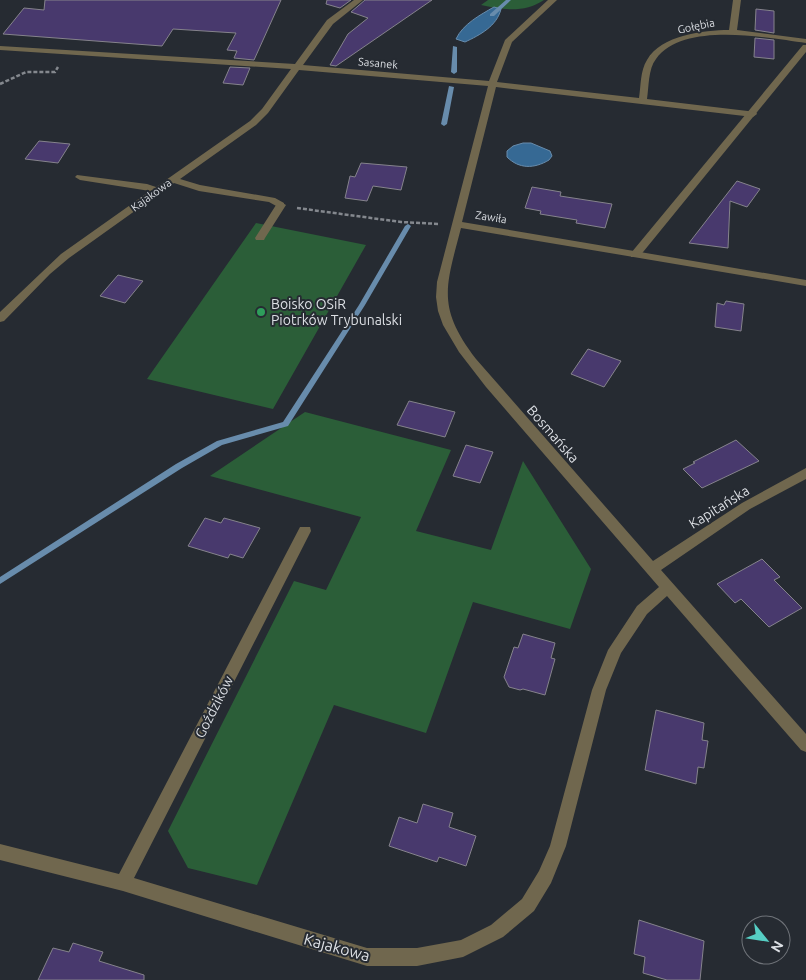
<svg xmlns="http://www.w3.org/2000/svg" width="806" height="980" viewBox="0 0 806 980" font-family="Ubuntu,sans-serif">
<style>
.green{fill:#2b5e38}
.water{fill:#366994;stroke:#688cac}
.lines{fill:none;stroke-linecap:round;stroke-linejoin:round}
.stream{fill:#688cac;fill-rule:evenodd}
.building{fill:#48396d;stroke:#85838c}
.path{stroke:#84888e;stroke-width:2.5;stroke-dasharray:4 2;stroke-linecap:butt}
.service{fill:#70674e;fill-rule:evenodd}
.minor{fill:#70674e;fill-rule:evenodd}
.leisure-dot{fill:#2e9e5b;stroke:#262b32;stroke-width:2}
.labels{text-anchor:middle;stroke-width:4;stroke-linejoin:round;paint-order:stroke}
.far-street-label{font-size:11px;fill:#dcdfe4;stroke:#262b32}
.poi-label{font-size:14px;fill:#dcdfe4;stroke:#262b32;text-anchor:start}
.street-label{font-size:14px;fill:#dcdfe4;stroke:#262b32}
.near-street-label{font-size:16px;fill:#dcdfe4;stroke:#262b32}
</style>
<rect width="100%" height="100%" fill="#262b32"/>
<path class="green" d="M 488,0 L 544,0 C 525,13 503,10 481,5 Z
M 256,223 L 366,245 L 273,409 L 147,379 Z
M 305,412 L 451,450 L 416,531 L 491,550 L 523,461 L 591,569 L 570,629 L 473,602 L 426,733 L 334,705 L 257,885 L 188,868 L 168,831 L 294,581 L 326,590 L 361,517 L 210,476 Z"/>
<path class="water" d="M 494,7 L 501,9 C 497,26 480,35 465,42 L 456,39 C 463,24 480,15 494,7 Z
M 523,143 L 531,143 L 550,151 L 552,156 L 549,160 C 534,169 519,169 507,157 L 507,151 L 513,146 Z"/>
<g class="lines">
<path class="stream" d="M 506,0 L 511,0 L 494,16 L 490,16 L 490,14 Z
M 453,46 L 457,47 L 457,72 L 454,74 L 451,72 Z
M 449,86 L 454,87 L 447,124 L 444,126 L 441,124 Z
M 408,224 L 411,226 L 365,305 L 288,426 L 222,445 L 182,468 L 0,584 L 0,577 L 176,464 L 217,441 L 283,422 L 359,305 L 405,226 Z"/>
</g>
<path class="building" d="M 45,0 L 281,0 L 254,60 L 234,58 L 237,51 L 227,50 L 236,33 L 173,29 L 162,46 L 3,34 L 24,8 L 44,10 Z
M 327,0 L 351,0 L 340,8 L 326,4 Z
M 365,0 L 432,0 L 336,66 L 330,65 L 348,34 L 368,18 L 351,12 Z
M 756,9 L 774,11 L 774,33 L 755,30 Z
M 755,38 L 774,40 L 774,59 L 754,57 Z
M 230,67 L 250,68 L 243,85 L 223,83 Z
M 39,141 L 70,144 L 58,163 L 25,159 Z
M 361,163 L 407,167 L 401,190 L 373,186 L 367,201 L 345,198 L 350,176 L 355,177 Z
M 737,181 L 760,189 L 747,207 L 730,201 L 728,248 L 689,243 Z
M 532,187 L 561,192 L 560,196 L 612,204 L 605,228 L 576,223 L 577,220 L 540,214 L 541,211 L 525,208 Z
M 118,275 L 143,281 L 125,303 L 100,296 Z
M 726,301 L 744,304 L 741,331 L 715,327 L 717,303 L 724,305 Z
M 588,349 L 621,361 L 604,387 L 571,374 Z
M 409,401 L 455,412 L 445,437 L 397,425 Z
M 736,440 L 759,461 L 702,488 L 683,469 L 695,463 L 693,462 Z
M 466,445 L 493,452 L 480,483 L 453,476 Z
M 205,518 L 221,523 L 224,518 L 260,528 L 243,558 L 230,554 L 228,558 L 188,546 Z
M 762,559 L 780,577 L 774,580 L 802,608 L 769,627 L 741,599 L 735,603 L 717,584 Z
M 523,634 L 555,643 L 551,658 L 555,659 L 545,695 L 523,689 L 520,690 L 509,687 L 504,677 L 514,647 L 518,648 Z
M 656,710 L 704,723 L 702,740 L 708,741 L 704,768 L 698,767 L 696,784 L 645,770 Z
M 423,804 L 453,813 L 449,827 L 476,836 L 466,866 L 439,857 L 437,862 L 389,846 L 399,817 L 417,823 Z
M 639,920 L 704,941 L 700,980 L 667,980 L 643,973 L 645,957 L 634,954 Z
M 73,943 L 103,952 L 99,961 L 144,975 L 144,980 L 38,980 L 53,948 L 69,952 Z"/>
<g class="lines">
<path class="path" d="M 0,84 L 26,72 L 55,72 L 58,67
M 297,208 L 401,222 L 440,224"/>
<path class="service" d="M 803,45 L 806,45 L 806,52 L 639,257 L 631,257 L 631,253 Z
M 281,202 L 286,205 L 265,238 L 264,240 L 256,240 L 255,238 L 276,205 Z"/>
<path class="minor" d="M 354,0 L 363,0 L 333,24 L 303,65 L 489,81 L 505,40 L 548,0 L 557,0 L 512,42 L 497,82 L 639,98 C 641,86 640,71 647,60 C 661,35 704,30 729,30 L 733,0 L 741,0 L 737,30 L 806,39 L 806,43 C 768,38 683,21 656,59 C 648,69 649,87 647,99 L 756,112 L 757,114 L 753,117 L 496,87 L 462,222 L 806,280 L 806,286 L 461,228 C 446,286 436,307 476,359 L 653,561 L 742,503 L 806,468 L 806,479 L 750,509 L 661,570 L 806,734 L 806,752 L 801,750 L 667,596 L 647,614 L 621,653 L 606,690 L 566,846 L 551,883 L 534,911 L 503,937 L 463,957 L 417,966 L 367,966 L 123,891 L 0,860 L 0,844 L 119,874 L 300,527 L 310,527 L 311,531 L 134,878 L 367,948 L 417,948 L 461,940 L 491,925 L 522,899 L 539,871 L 550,846 L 592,690 L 608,650 L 637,606 L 659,587 L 486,387 L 459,352 L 443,325 L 438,311 L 436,297 L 437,282 L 488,86 L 299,70 L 268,113 L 256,125 L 180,179 L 200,185 L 275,198 L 284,203 L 284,207 L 278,207 L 269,202 L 199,191 L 174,183 L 69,258 L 50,274 L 4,321 L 0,322 L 0,312 L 61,254 L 150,191 L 80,180 L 75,177 L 77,175 L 147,184 L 156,187 L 250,121 L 262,109 L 291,69 L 0,50 L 0,46 L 295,64 L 327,20 Z"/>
</g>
<circle class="leisure-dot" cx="261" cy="312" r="5"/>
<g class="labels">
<g class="far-street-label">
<text transform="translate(696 26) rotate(-12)" y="4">Gołębia</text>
<text transform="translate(378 63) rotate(5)" y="4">Sasanek</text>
<text transform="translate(151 195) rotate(-36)" y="4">Kajakowa</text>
<text transform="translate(491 217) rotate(9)" y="4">Zawiła</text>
</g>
<g class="poi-label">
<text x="271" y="309">Boisko OSiR<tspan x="271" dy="16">Piotrków Trybunalski</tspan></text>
</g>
<g class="street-label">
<text transform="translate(553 434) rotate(49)" y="5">Bosmańska</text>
<text transform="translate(719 507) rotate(-32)" y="5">Kapitańska</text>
<text transform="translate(214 707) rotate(-63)" y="5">Goździków</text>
</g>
<g class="near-street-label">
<text transform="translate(337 947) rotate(15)" y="6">Kajakowa</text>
</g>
</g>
<g transform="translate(766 940) rotate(120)"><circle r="24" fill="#262b32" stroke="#6f7379"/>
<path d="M0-4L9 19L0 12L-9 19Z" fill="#56cec4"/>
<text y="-8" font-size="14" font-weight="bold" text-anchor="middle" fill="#dcdfe4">N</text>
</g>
</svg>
